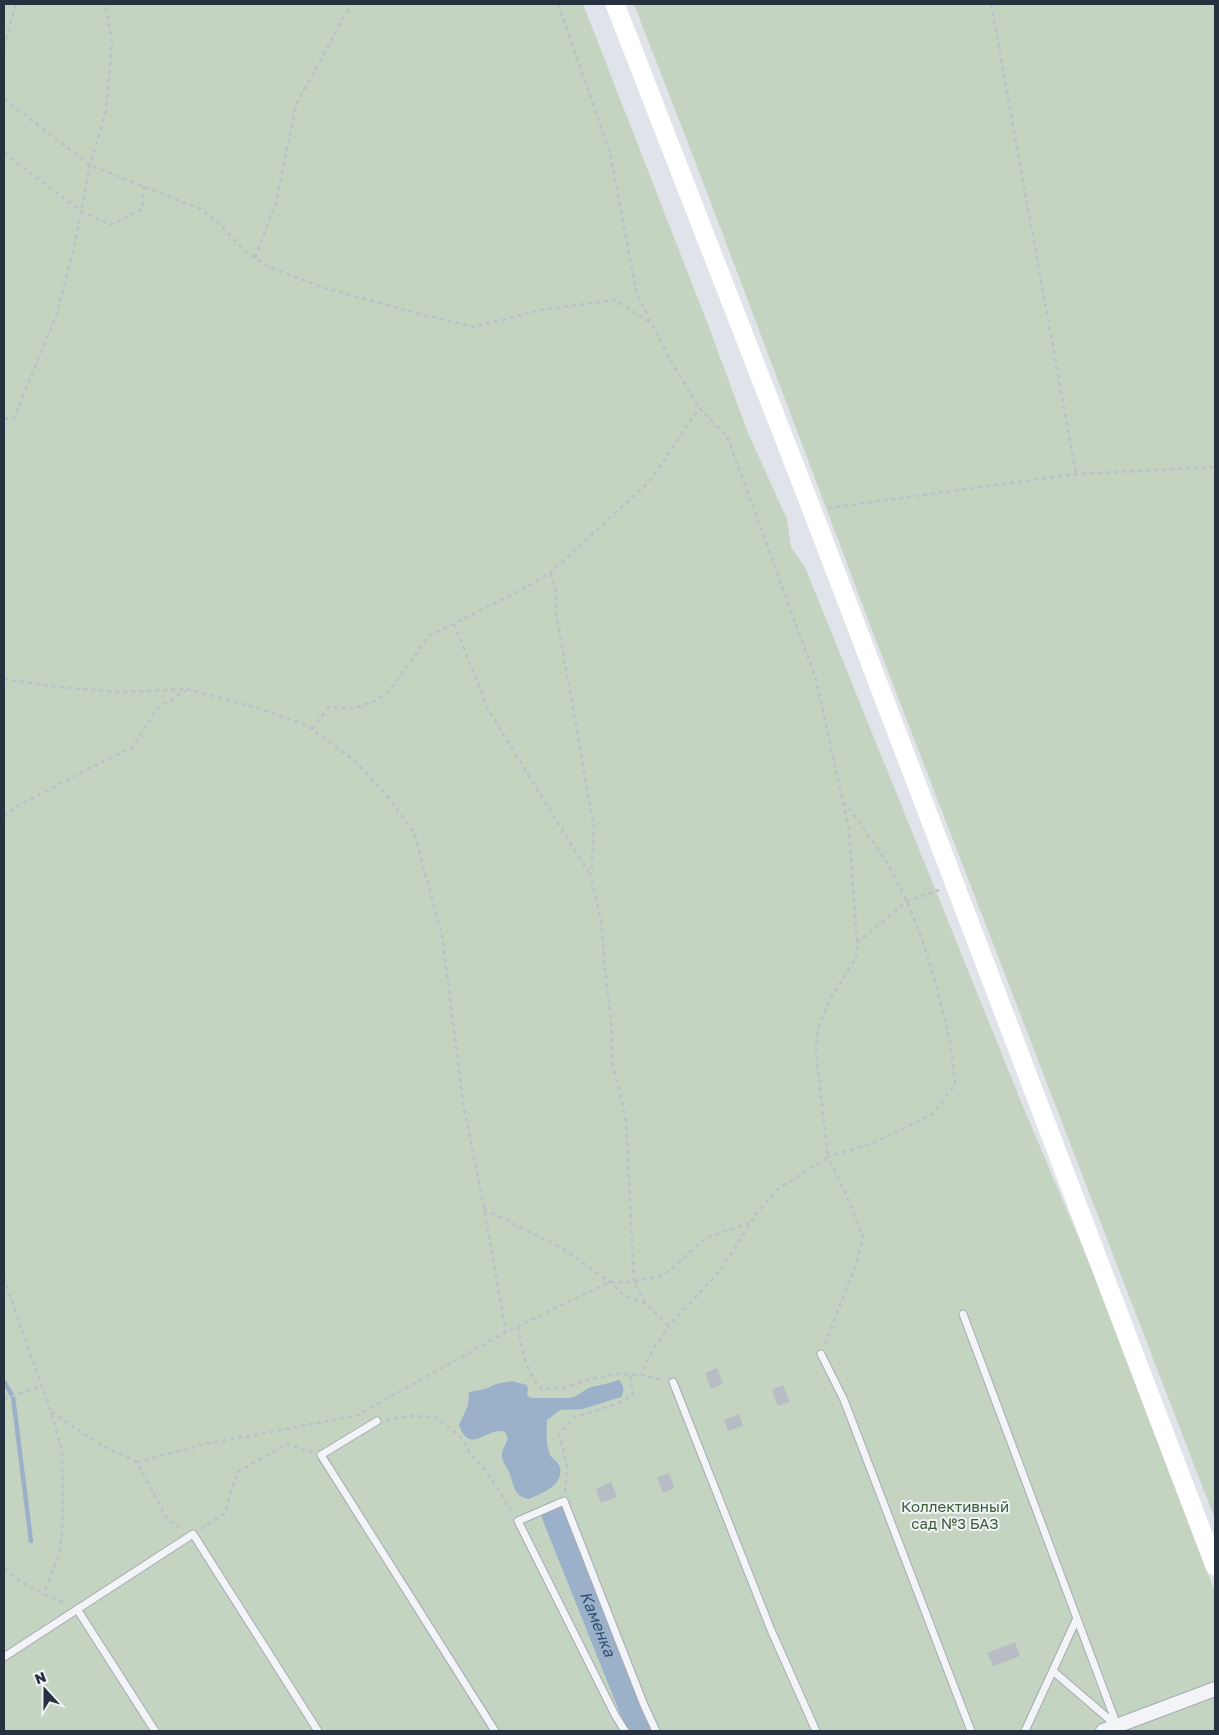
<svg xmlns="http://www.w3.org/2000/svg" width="1219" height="1735" viewBox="0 0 1219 1735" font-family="'Golos Text',sans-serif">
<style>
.green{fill:#c5d3c1}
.water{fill:#9bb1c9}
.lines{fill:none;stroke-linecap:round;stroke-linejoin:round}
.stream{stroke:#9bb1c9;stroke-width:4.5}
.river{stroke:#9bb1c9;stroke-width:26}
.building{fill:#b7bcc5}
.lane-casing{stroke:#a5aab3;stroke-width:9}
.street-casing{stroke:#a5aab3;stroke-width:16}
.path{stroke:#bdc1c7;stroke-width:2.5;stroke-dasharray:4 4;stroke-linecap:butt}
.lane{stroke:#f2f4f7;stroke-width:7}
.street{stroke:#f2f4f7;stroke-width:14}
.secondary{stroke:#fff;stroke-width:19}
.labels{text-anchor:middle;stroke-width:4;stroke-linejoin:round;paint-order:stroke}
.park-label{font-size:15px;fill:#3d5c36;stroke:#eff2f6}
.water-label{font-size:16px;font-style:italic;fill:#335074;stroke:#eff2f6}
</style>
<rect width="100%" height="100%" fill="#e0e3e9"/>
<path class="green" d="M 4,4 L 583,4 L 707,322 L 748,433 L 787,519 L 791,547 L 805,567 L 1022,1104 L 1093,1272 L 1215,1592 L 1215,1731 L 4,1731 Z
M 634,4 L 1215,4 L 1215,1519 L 874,635 L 708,195 Z"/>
<path class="water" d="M 619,1380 C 624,1386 625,1390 621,1397 L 583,1409 L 560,1410 L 547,1420 C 546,1431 546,1445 550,1455 C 553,1460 559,1462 560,1468 C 563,1486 542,1493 529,1499 C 513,1497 514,1484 509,1472 C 507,1467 503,1463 502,1457 C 501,1451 506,1444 508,1438 L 505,1432 C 488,1425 470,1457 459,1425 L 468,1405 L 469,1392 L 485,1389 L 496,1384 L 506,1382 L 512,1381 L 527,1385 L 528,1389 L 527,1395 L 531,1398 L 569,1398 C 578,1397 583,1390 591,1387 C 601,1385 610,1383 619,1380 Z"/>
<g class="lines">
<path class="stream" d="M 4,1382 L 13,1397 L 31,1541"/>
<path class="river" id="s1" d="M 555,1516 L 635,1716 L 644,1731"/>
</g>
<path class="building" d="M 717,1368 L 723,1384 L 711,1389 L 705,1373 Z
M 783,1385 L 790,1402 L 778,1406 L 772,1390 Z
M 739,1414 L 743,1426 L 728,1431 L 724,1420 Z
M 669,1473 L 674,1488 L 663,1493 L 657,1478 Z
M 611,1482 L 617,1497 L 601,1503 L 596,1489 Z
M 1015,1642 L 1020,1656 L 993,1666 L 987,1653 Z"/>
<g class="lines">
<defs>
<path id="lane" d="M 963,1314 L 1118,1728
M 821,1354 L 844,1400 L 971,1731
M 673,1382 L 771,1630 L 816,1731
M 377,1421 L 321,1455 L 495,1731
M 77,1609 L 155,1731
M 4,1657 L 193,1534 L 318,1731
M 1053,1671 L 1117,1726
M 625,1731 L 615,1715 L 518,1521 L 564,1501 L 644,1705 L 656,1731
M 1025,1731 L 1077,1618"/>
<path id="street" d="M 1103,1731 L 1215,1689"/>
</defs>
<use href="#lane" class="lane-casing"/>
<use href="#street" class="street-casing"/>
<path class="path" d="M 558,4 L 610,153 L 637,295 L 671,361 L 699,408 L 727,436 L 816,679 L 849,830 L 857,943 L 856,958 L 830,999 L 818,1028 L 816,1053 L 828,1157 L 778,1189 L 757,1213 L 719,1272 L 669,1326 L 653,1349 L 641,1375
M 991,4 L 1076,474
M 4,55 L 5,43 L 16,4
M 4,99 L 90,165 L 198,208 L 216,220 L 239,245 L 255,258 L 270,267 L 321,287 L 416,313 L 475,327 L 540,310 L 615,300 L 651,323
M 4,153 L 81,211 L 111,225 L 142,209 L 144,186
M 255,258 L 276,202 L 296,105 L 351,4
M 4,419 L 14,418 L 56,316 L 75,244 L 90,165 L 106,110 L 112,42 L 105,4
M 828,508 L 1076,474 L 1215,467
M 550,573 L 556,590 L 556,613 L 594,827 L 591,877 L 601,921 L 605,969 L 611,1021 L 612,1062 L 626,1120 L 634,1282 L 646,1304
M 454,624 L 489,711 L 590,875
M 4,679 L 58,687 L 120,692 L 188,689 L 260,709 L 306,725 L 355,761 L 389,798 L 414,833 L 442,935 L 463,1102 L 484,1209 L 506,1332
M 312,729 L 329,707 L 354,708 L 375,701 L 389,691 L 429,636 L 523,589 L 550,573 L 651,480 L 699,408
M 4,817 L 16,807 L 82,772 L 133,747 L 156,709 L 187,690
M 857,943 L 907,901 L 939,890
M 484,1209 L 562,1248 L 610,1282 L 622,1294 L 646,1304 L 669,1326
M 4,1278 L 51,1412 L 62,1450 L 63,1518 L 60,1552 L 43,1595
M 518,1327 C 522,1349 526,1373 542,1389 L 564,1388 L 590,1379 L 618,1374 L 641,1375 L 662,1380
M 825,1344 L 856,1264 L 863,1237 L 849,1201 L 828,1157 L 875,1142 L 933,1114 L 955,1085 C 953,1067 952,1049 948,1032 C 935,979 920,923 894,876 C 880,849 861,825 843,800
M 4,1399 L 42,1386
M 51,1412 L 101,1445 L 137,1462 L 168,1521 L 184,1529
M 386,1420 L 411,1416 L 435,1417 L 460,1436 L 472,1456 L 485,1469 L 513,1513
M 137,1462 L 202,1445 L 358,1415 L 506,1332 L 610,1282 L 634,1282 L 664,1275 L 706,1238 L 750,1223
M 565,1492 L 567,1467 L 559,1433 L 575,1417 L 617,1404 L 633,1395 L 630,1374
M 201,1529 L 225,1513 L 237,1472 L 287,1444 L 312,1452
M 4,1569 C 24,1585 42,1594 67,1604"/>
<use href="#lane" class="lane"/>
<use href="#street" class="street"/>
<path class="secondary" d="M 615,4 L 812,510 L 1215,1566"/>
</g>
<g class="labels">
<g class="park-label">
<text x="955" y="1512">Коллективный<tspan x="955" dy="17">сад №3 БАЗ</tspan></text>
</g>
<g class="water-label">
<text dy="6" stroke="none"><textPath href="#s1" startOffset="116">Каменка</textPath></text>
</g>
</g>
<rect width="1219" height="1735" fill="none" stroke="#283140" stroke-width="10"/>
<g transform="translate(45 1690) rotate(339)" stroke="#eff2f6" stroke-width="4" paint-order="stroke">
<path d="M0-4L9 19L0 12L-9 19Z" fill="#283140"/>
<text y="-8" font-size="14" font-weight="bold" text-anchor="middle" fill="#283140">N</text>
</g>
</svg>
